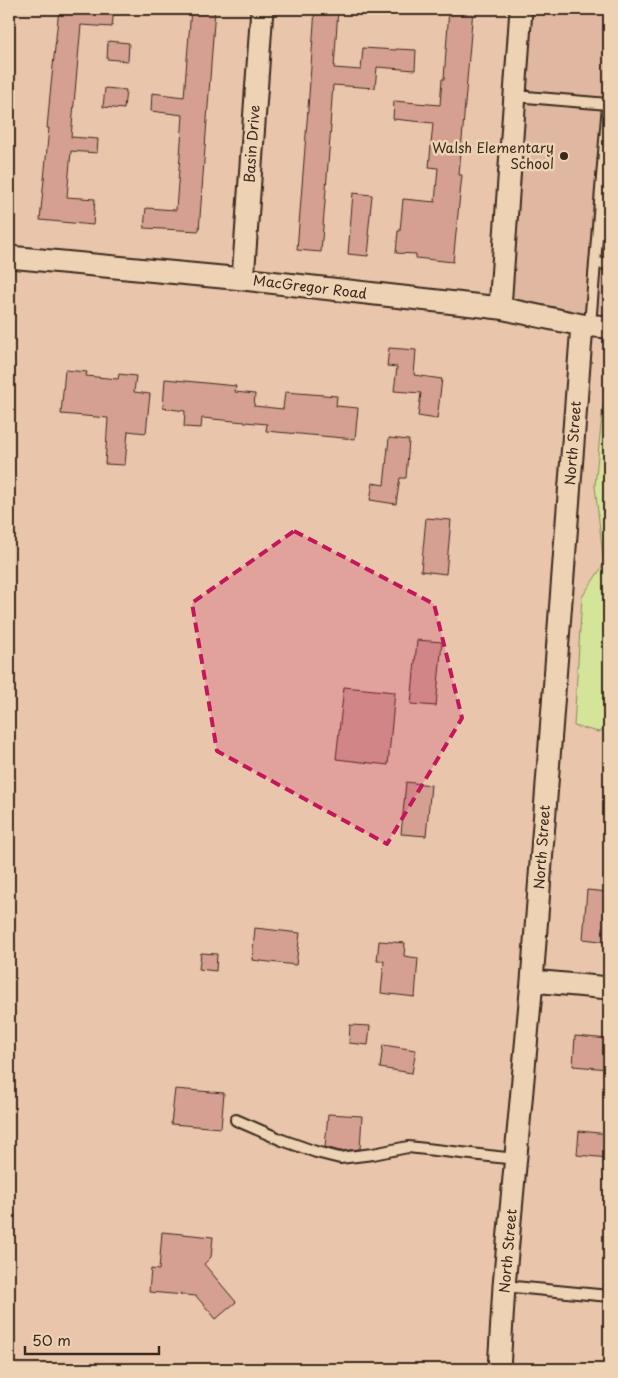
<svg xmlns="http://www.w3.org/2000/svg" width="618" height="1378" viewBox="0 0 618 1378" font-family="'Playpen Sans',sans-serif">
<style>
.built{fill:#e0b7a1}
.green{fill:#d4e599;stroke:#88885c}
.building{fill:#d5a091;stroke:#3b2a1e}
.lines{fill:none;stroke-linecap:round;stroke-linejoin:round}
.service-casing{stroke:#3b2a1e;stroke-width:14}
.minor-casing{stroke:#3b2a1e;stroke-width:25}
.service{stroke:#edd2b4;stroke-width:10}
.minor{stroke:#edd2b4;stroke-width:21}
.marked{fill:#c2185b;fill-opacity:0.2;stroke:#c2185b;stroke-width:4;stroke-dasharray:10 6;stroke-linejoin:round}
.poi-dot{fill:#3b2a1e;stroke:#edd2b4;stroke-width:2}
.labels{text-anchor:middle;stroke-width:5;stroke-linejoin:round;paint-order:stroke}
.street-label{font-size:14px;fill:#3b2a1e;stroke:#edd2b4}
.poi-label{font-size:14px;fill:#3b2a1e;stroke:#edd2b4;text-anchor:end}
</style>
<rect width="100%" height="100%" fill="#e9c5ac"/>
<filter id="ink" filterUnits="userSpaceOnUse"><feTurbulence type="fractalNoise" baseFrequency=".02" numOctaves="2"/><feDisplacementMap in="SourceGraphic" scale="10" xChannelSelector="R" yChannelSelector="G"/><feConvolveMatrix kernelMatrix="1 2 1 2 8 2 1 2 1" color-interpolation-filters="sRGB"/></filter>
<g filter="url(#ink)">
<path class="built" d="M 530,9 L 609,9 L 609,314 L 508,304 Z"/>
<path class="green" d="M 609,401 L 609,727 L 599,732 L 574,726 L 582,597 L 604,564 L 595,486 L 603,405 Z"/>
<path class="building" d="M 59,9 L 114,9 L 112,27 L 81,25 L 71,137 L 98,139 L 97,153 L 71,151 L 67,197 L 95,199 L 93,225 L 40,220 L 49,128 L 47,128 L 50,95 Z
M 191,9 L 215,9 L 199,231 L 144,228 L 146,208 L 176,210 L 183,115 L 151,111 L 152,93 L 184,97 Z
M 315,9 L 338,9 L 334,68 L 361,70 L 363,48 L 396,50 L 396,49 L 416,50 L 415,70 L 377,67 L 375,88 L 333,85 L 330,126 L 331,126 L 321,252 L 297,250 L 308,109 Z
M 449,9 L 473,9 L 459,175 L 462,175 L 453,262 L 416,258 L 416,254 L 396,253 L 398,231 L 400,231 L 403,199 L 435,202 L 438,168 L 429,167 L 433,123 L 393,119 L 394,101 L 440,105 L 442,79 L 444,79 Z
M 108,41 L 129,43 L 128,61 L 107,59 Z
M 105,88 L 126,90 L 124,109 L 103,107 Z
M 353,193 L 372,195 L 368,235 L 370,235 L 368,256 L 348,254 Z
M 389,348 L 416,350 L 414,375 L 442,379 L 437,419 L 418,416 L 421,393 L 394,391 L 397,367 L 387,366 Z
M 65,370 L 87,372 L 86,376 L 118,379 L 119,374 L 136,376 L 134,392 L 150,394 L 146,433 L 128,431 L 125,465 L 105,464 L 108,418 L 61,414 Z
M 165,379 L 236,386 L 235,392 L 255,394 L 254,406 L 283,409 L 285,392 L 337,396 L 336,406 L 358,408 L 355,439 L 266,431 L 267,424 L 202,418 L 201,428 L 184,427 L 185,411 L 163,408 Z
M 389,438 L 409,440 L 406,478 L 400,478 L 396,504 L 370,500 L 373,483 L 384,485 Z
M 426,518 L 451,520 L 446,574 L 421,571 Z
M 417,640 L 442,642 L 436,706 L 411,704 Z
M 344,687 L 395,692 L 388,765 L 336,759 Z
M 406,782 L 431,785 L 426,836 L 401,834 Z
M 587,890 L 609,892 L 609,942 L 583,939 Z
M 255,928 L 300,933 L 296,965 L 252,960 Z
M 379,941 L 405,943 L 404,956 L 418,958 L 415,997 L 381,993 L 384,961 L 377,961 Z
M 201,953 L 217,954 L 216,971 L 199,969 Z
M 350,1025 L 370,1026 L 368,1045 L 349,1043 Z
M 575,1036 L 609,1039 L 608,1069 L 573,1066 Z
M 383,1045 L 416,1050 L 412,1073 L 380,1068 Z
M 175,1089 L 224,1093 L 221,1128 L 171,1124 Z
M 328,1114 L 362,1116 L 360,1149 L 340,1151 L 325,1147 Z
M 579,1131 L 609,1134 L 609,1158 L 577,1155 Z
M 162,1232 L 213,1237 L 211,1257 L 204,1264 L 236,1302 L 216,1319 L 196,1296 L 149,1292 L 151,1269 L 159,1270 Z"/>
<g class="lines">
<defs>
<path id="service" d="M 515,96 L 608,104 L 595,263
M 590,325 L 595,263 L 609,264
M 236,1120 L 282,1140 L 316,1152 L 340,1158 L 373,1154 L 408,1147 L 516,1159
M 504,1286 L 609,1296"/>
<path id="minor" d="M 9,257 L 243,279 L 500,308 L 582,325 L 609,327
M 243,279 L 262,9
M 500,308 L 521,9
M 532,981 L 609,988
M 499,1369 L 504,1286 L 532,981 L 582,325"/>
</defs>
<use href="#service" class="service-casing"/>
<use href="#minor" class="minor-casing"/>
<use href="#service" class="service"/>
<use href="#minor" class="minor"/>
</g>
</g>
<path class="marked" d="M 294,531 L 434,604 L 462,718 L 387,844 L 217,751 L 192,603 Z"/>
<circle class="poi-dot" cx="564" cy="156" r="5"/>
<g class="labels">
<g class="street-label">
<text transform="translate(252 144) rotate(-86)" y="5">Basin Drive</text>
<text transform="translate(310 287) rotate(7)" y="5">MacGregor Road</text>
<text transform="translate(573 443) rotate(-86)" y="5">North Street</text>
<text transform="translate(542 847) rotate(-86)" y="5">North Street</text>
<text transform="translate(508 1251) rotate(-85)" y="5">North Street</text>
</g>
<g class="poi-label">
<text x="554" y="153">Walsh Elementary<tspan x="554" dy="16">School</tspan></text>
</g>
</g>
<rect width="618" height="1378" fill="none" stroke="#edd2b4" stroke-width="30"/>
<rect x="15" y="15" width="588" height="1348" fill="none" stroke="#3b2a1e" stroke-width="2" filter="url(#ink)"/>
<path d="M25 1346v8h134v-8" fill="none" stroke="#3b2a1e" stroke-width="2.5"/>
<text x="32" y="1346" font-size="15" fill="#3b2a1e" stroke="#edd2b4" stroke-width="4" paint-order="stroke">50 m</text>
</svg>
